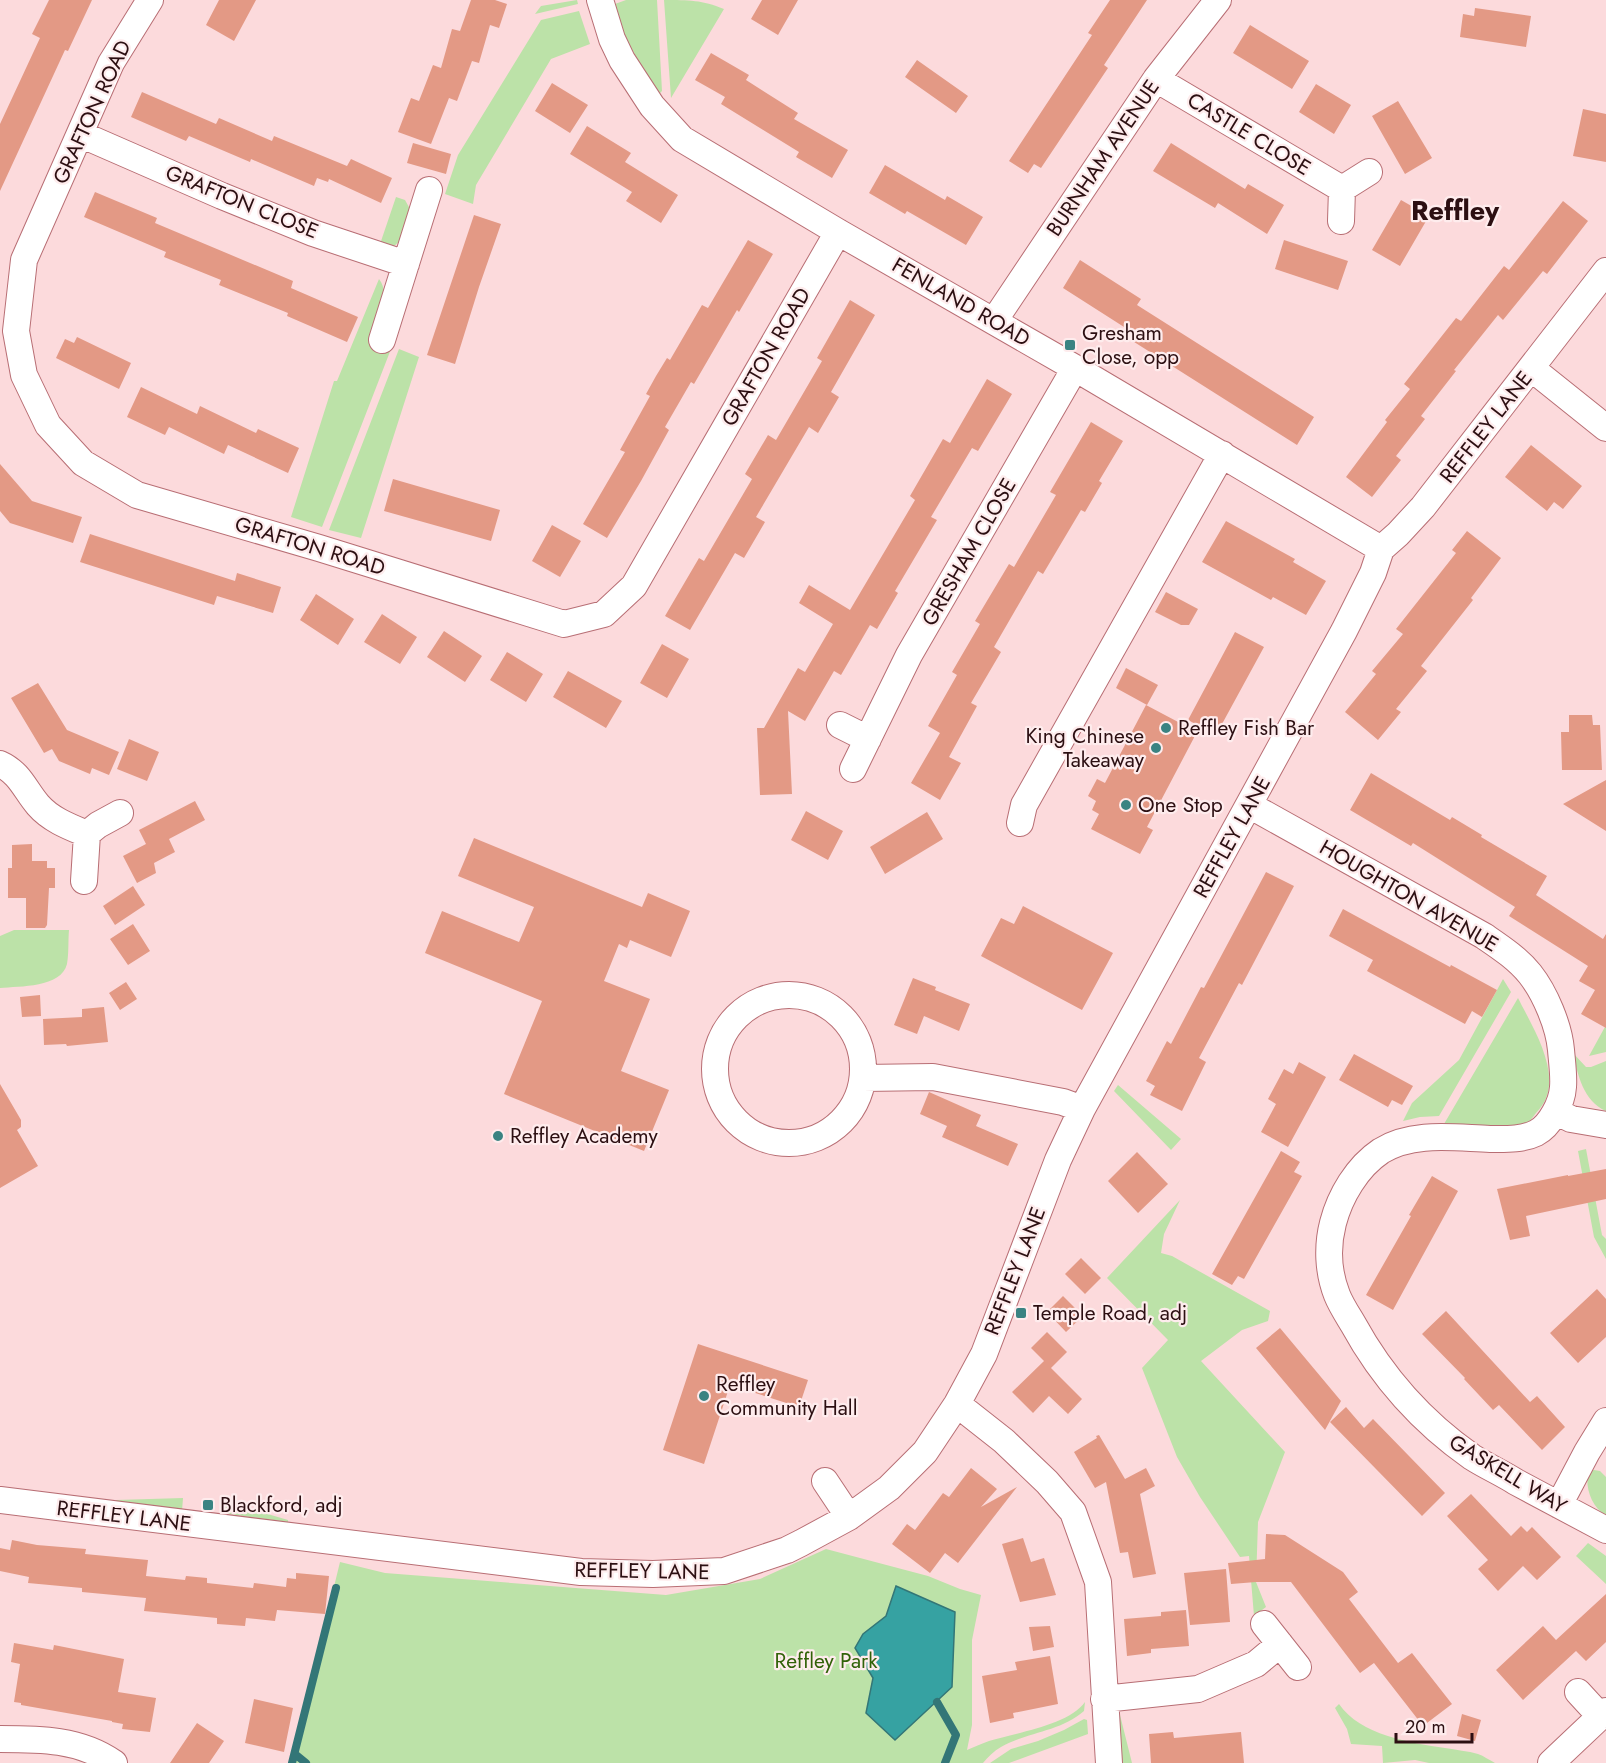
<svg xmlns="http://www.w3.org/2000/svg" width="1606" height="1763" viewBox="0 0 1606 1763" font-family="Jost,sans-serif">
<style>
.green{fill:#bce2a8}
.water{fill:#36a2a2;stroke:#337677;stroke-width:1.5}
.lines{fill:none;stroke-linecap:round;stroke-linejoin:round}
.stream{stroke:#337677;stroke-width:8}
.building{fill:#e39985}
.minor-casing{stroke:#b86e74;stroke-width:28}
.minor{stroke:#fff;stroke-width:26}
.poi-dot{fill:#3a8382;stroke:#feeced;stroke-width:2}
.labels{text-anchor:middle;stroke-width:4.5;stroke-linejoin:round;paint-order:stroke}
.street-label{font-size:21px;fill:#2c0f12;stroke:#feeced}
.poi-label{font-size:21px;fill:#2c0f12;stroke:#feeced;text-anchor:start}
.park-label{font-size:21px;fill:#316208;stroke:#feeced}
.district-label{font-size:27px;font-weight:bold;fill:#2c0f12;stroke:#feeced}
</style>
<rect width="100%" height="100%" fill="#fcdadc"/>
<path class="green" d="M 577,0 L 578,4 L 535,14 L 541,6 Z
M 626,0 L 657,0 L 662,91 L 659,94 L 646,75 L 622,31 L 615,4 Z
M 664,0 C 689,0 702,0 724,9 L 671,98 Z
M 579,11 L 590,44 L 551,59 L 476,185 L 473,204 L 445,194 L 458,155 L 541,20 Z
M 396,197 L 405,200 L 410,209 L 401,240 L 393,247 L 379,247 Z
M 379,279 C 392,295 376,323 370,341 L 391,349 L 322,527 L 291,517 L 334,381 L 337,381 Z
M 399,349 L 419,357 L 361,538 L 329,530 Z
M 14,930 L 69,930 C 68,941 69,953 67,964 C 61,988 20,986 0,988 L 0,936 Z
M 1503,979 L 1511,992 L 1439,1116 L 1420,1117 L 1403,1121 L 1412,1103 L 1459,1060 Z
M 1518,998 C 1534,1030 1568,1082 1536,1113 C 1533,1117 1528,1124 1523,1126 C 1505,1132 1464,1125 1444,1124 Z
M 1606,1025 L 1606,1052 L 1589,1056 Z
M 1573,1053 L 1586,1067 L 1591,1067 L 1606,1061 L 1606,1111 C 1583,1101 1578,1075 1573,1053 Z
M 1118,1085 L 1181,1139 L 1171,1150 L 1114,1091 Z
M 1586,1149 L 1602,1235 L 1606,1239 L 1606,1259 L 1594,1237 L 1578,1151 Z
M 1180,1200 L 1164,1234 L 1161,1253 L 1172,1256 L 1270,1311 L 1268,1321 L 1242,1330 L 1201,1361 L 1285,1452 L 1258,1522 L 1256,1582 L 1266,1607 L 1254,1616 L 1249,1556 L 1240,1557 L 1200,1497 L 1177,1457 L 1142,1368 L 1168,1340 L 1107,1278 Z
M 1594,1470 L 1600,1471 L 1606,1477 L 1606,1516 C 1591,1506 1585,1488 1588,1471 Z
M 183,1498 L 182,1511 L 116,1502 L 116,1500 Z
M 224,1501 L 288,1520 L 288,1522 L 222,1513 Z
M 1588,1543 L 1606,1556 L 1606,1584 L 1576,1556 Z
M 826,1549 L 928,1576 L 960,1589 L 981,1595 L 972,1640 L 972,1725 L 967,1750 C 974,1747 981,1744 989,1741 C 1015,1733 1069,1725 1085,1702 L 1084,1711 C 1060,1732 1027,1732 1001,1747 C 994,1751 988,1757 983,1763 L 291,1763 L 340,1562 L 385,1573 L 666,1595 L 760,1579 Z
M 1339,1704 C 1360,1735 1411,1743 1445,1748 C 1456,1750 1468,1751 1478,1754 C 1484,1756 1489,1760 1495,1763 L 1429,1763 L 1415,1760 L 1383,1763 L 1382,1746 L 1351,1744 L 1347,1729 L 1335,1708 Z
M 1120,1715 L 1132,1763 L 1119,1763 L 1118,1721 Z
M 1084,1719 L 1087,1720 L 1088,1734 L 1009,1763 L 990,1763 L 1011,1749 L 1038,1741 L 1064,1730 Z"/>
<path class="water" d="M 896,1586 L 955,1612 L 952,1687 L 895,1740 L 866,1713 L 873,1678 L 855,1648 L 863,1634 L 886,1616 Z"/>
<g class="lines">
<path class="stream" d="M 937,1702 L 956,1735 L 945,1763
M 295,1754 L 306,1763
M 292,1763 L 336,1588"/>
</g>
<path class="building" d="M 49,0 L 92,0 L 68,51 L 65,50 L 0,191 L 0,124 L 40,38 L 32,34 Z
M 219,0 L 256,0 L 234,41 L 206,25 Z
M 471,0 L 495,0 L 507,4 L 499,28 L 490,25 L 479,63 L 472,61 L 457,101 L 449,98 L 431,144 L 398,132 L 411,98 L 419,101 L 433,65 L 441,68 L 452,29 L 460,31 Z
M 762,0 L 798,0 L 778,35 L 751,19 Z
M 1110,0 L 1147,0 L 1104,65 L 1108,68 L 1041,168 L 1034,164 L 1028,173 L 1009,161 L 1092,35 L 1088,33 Z
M 1475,8 L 1531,16 L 1526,47 L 1460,37 L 1463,14 L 1474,16 Z
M 1250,25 L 1309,61 L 1292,89 L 1233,53 Z
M 711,53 L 749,75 L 746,80 L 798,113 L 794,119 L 848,150 L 832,178 L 796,157 L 799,152 L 721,104 L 725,97 L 695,80 Z
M 917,60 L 968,96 L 956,113 L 905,77 Z
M 552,83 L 588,105 L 570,133 L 535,111 Z
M 1316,84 L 1351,105 L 1334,134 L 1299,112 Z
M 142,92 L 216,124 L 219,118 L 272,141 L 274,136 L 347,166 L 351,159 L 392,178 L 381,203 L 329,179 L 328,182 L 317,178 L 314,186 L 251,159 L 250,162 L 189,136 L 186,141 L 131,117 Z
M 1398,101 L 1432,158 L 1405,174 L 1372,116 Z
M 1583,109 L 1606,114 L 1606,162 L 1573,156 Z
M 587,126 L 631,153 L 625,162 L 678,195 L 661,223 L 626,201 L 632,192 L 570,154 Z
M 413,143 L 451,154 L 446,174 L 407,163 Z
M 1171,143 L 1245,189 L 1248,184 L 1284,205 L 1267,234 L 1218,203 L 1215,208 L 1153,171 Z
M 885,165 L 945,200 L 947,196 L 983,217 L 966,245 L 907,211 L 905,214 L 869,193 Z
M 95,192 L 157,218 L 155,223 L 293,281 L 291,288 L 358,317 L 347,342 L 287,316 L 288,313 L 219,285 L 221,280 L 164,257 L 166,252 L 84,217 Z
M 1401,200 L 1429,216 L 1400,266 L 1372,250 Z
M 1563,201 L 1588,221 L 1547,274 L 1543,271 L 1503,320 L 1498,315 L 1454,370 L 1456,371 L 1421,416 L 1425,419 L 1396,456 L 1401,460 L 1372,497 L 1346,477 L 1387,422 L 1385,420 L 1410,389 L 1404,384 L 1456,318 L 1461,321 L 1504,266 L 1509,270 Z
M 474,215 L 501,224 L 479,287 L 455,364 L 427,355 Z
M 748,240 L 773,254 L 739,312 L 737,310 L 694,384 L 691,382 L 665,427 L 669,430 L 641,481 L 607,538 L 583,524 L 625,452 L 620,450 L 650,396 L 646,394 L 656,376 L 667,358 L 670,360 L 702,305 L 708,308 Z
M 1284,240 L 1348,261 L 1338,290 L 1275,269 Z
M 1080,260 L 1141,299 L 1137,305 L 1314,417 L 1297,445 L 1131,340 L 1135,334 L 1063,288 Z
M 850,300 L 875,315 L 831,392 L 839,397 L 818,433 L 809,427 L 756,517 L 765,522 L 744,558 L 735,553 L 690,630 L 665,616 L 699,558 L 704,561 L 752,479 L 745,474 L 768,435 L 776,440 L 822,361 L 817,358 Z
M 77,337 L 131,363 L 119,389 L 56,358 L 65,339 L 74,343 Z
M 987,379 L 1012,394 L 978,451 L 972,448 L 931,517 L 937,520 L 895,591 L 898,593 L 877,629 L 870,625 L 841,675 L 834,671 L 805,721 L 788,711 L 792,794 L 760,795 L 757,728 L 764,728 L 798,668 L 805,672 L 833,624 L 799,603 L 809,585 L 850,610 L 915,500 L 910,496 L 943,439 L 950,443 Z
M 141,387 L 197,414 L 200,406 L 256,433 L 258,429 L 299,448 L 288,473 L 228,445 L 224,454 L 169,427 L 165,435 L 127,417 Z
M 1091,422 L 1123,441 L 1099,481 L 1102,483 L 1085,512 L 1081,510 L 1043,574 L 1038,571 L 994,647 L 1001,652 L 971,703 L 977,706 L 949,757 L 961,763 L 940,800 L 911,783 L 940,733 L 928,726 L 957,675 L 952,672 L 980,624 L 975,621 L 1009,564 L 1014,567 L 1056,495 L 1050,492 Z
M 1531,445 L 1582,486 L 1563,509 L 1554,502 L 1547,511 L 1505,477 Z
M 0,464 L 32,501 L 82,517 L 73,543 L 10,523 L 0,511 Z
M 393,479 L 500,510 L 491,541 L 384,511 Z
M 1226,521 L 1295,559 L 1293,562 L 1326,581 L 1306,615 L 1273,597 L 1271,600 L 1202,562 Z
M 552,525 L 581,541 L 560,577 L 532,561 Z
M 1467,531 L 1501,558 L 1471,598 L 1473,600 L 1421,666 L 1427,671 L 1396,709 L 1401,712 L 1378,740 L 1345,712 L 1376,674 L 1372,671 L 1403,634 L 1396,629 L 1456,553 L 1452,550 Z
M 90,534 L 235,581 L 237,573 L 281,587 L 273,613 L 217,596 L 214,605 L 80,562 Z
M 1166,592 L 1198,609 L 1189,625 L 1181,625 L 1155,612 Z
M 316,594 L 354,619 L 338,645 L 300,620 Z
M 382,614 L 417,637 L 400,664 L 364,642 Z
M 444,631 L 482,656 L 465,682 L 427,657 Z
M 1235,632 L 1264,647 L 1216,735 L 1188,720 Z
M 662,644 L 689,659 L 667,698 L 640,683 Z
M 507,652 L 543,674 L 526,702 L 490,680 Z
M 1126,668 L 1158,685 L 1147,705 L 1116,688 Z
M 568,671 L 622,701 L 606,728 L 553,697 Z
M 38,683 L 67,730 L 119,752 L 109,775 L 92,768 L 90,774 L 59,761 L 52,749 L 44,753 L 11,698 Z
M 1146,705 L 1197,732 L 1147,827 L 1153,830 L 1140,854 L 1091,829 L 1099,814 L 1092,810 L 1096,801 L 1088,796 L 1097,779 L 1105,783 Z
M 1569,715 L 1592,715 L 1593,725 L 1600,725 L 1602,770 L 1562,770 L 1561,732 L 1569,732 Z
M 129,739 L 159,752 L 147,781 L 117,769 Z
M 1371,773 L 1450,820 L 1452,817 L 1482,835 L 1481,837 L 1547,876 L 1536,895 L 1603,939 L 1606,934 L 1606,1028 L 1581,1014 L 1595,990 L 1579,981 L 1588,966 L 1509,916 L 1515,907 L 1413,843 L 1411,846 L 1350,810 Z
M 1606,780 L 1606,831 L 1563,804 Z
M 195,801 L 205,820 L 169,839 L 175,852 L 154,863 L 156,873 L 137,883 L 123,856 L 146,844 L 139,830 Z
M 806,811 L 843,831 L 828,860 L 791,840 Z
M 927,812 L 943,839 L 885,874 L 870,847 Z
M 474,838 L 642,907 L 648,893 L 690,911 L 671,957 L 630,940 L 627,948 L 619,944 L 604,981 L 650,999 L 621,1071 L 669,1090 L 644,1151 L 504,1094 L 542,1001 L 425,953 L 442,911 L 519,942 L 534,907 L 458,876 Z
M 32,844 L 32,861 L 47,861 L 47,868 L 55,868 L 55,888 L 49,888 L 47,925 L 45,928 L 26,928 L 26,898 L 8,898 L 8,868 L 12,868 L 12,845 Z
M 1266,872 L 1294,886 L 1242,985 L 1239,983 L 1199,1058 L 1206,1062 L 1182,1111 L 1150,1095 L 1155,1086 L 1146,1081 L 1167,1041 L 1171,1044 L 1201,987 L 1204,988 Z
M 133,886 L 145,905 L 115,925 L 103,906 Z
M 1023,906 L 1113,953 L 1082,1010 L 981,956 L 1001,918 L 1014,924 Z
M 1343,909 L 1450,967 L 1451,965 L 1497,990 L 1482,1017 L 1472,1011 L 1465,1024 L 1367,971 L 1373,960 L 1329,936 Z
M 133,924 L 150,951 L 128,965 L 110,939 Z
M 913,978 L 936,987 L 935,990 L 970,1004 L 959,1031 L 924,1016 L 917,1034 L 894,1025 Z
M 126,982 L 137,999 L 120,1010 L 109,993 Z
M 40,995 L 41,1016 L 22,1017 L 20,997 Z
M 104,1007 L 108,1042 L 67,1046 L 66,1044 L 44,1045 L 43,1019 L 82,1017 L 82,1009 Z
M 1354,1054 L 1413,1086 L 1402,1105 L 1392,1100 L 1388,1107 L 1339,1080 Z
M 1299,1062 L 1326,1077 L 1288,1147 L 1261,1132 L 1276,1104 L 1268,1099 L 1284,1069 L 1293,1074 Z
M 0,1084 L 21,1120 L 21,1127 L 17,1130 L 38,1166 L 0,1188 Z
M 929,1092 L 981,1115 L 976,1126 L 1018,1144 L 1008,1166 L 942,1137 L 947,1126 L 920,1114 Z
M 1281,1151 L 1300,1162 L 1294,1172 L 1302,1176 L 1244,1279 L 1238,1276 L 1232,1285 L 1212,1274 Z
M 1137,1152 L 1168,1184 L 1138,1213 L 1108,1181 Z
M 1606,1169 L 1606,1199 L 1526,1216 L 1530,1236 L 1510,1240 L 1497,1189 L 1568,1175 L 1568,1176 Z
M 1432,1176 L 1458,1191 L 1393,1310 L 1366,1295 L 1411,1216 L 1409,1215 Z
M 1081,1258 L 1101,1278 L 1085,1294 L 1065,1274 Z
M 1597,1289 L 1606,1299 L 1606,1337 L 1578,1363 L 1550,1333 Z
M 1063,1296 L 1083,1316 L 1066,1332 L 1047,1312 Z
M 1446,1311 L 1530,1402 L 1537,1396 L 1565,1427 L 1542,1450 L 1499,1405 L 1493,1410 L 1464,1379 L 1465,1378 L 1422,1334 Z
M 1280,1328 L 1341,1401 L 1325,1430 L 1256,1348 Z
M 1047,1332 L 1067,1352 L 1051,1368 L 1031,1348 Z
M 698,1344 L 808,1380 L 799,1407 L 730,1385 L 704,1464 L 663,1450 Z
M 1044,1361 L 1082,1399 L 1068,1414 L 1049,1396 L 1033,1413 L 1012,1392 Z
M 1346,1407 L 1364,1428 L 1373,1419 L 1445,1493 L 1422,1516 L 1330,1422 Z
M 1099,1435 L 1125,1479 L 1146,1468 L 1155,1486 L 1140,1494 L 1156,1574 L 1133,1578 L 1128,1552 L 1120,1553 L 1106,1482 L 1095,1488 L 1074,1452 L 1097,1438 L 1096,1436 Z
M 971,1468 L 997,1489 L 981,1507 L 1017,1487 L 958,1563 L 945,1553 L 930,1573 L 892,1544 L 907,1524 L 915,1530 L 943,1493 L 949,1497 Z
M 1471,1494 L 1511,1536 L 1521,1526 L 1527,1532 L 1532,1527 L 1561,1557 L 1537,1580 L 1523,1566 L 1498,1591 L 1478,1569 L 1488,1560 L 1447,1516 Z
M 1266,1534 L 1285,1535 L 1343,1572 L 1358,1592 L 1349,1599 L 1398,1663 L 1412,1653 L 1452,1704 L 1423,1726 L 1374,1663 L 1360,1673 L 1291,1582 L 1256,1582 L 1231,1584 L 1228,1563 L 1265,1559 Z
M 1023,1538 L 1031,1562 L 1044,1558 L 1056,1595 L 1020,1602 L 1002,1544 Z
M 12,1540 L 37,1545 L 86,1549 L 85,1554 L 148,1560 L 146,1576 L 185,1580 L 186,1576 L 207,1578 L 207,1583 L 253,1588 L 254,1583 L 286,1587 L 287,1578 L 296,1579 L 296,1573 L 329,1576 L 325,1614 L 277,1610 L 275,1621 L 246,1618 L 245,1626 L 217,1624 L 217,1618 L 144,1611 L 146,1598 L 82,1592 L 82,1588 L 28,1583 L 29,1577 L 0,1571 L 0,1548 L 10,1550 Z
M 1226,1569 L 1230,1622 L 1190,1625 L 1184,1573 Z
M 1606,1594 L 1606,1642 L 1586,1661 L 1576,1651 L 1523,1700 L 1496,1670 L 1543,1626 L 1556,1640 Z
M 1186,1610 L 1189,1646 L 1151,1649 L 1151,1653 L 1127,1656 L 1124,1619 L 1161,1616 L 1161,1612 Z
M 1050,1626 L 1054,1647 L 1033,1651 L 1029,1627 Z
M 14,1643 L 53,1650 L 54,1645 L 124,1659 L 118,1692 L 156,1698 L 150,1732 L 122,1729 L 123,1724 L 112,1722 L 112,1721 L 21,1705 L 21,1703 L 14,1702 L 20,1664 L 11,1662 Z
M 1050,1656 L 1058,1704 L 1013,1713 L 1014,1718 L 990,1723 L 982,1676 L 1017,1670 L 1015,1662 Z
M 254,1699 L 293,1708 L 284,1752 L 245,1743 Z
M 1462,1714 L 1481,1720 L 1475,1741 L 1457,1736 Z
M 197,1723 L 224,1741 L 209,1763 L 170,1763 Z
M 1173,1732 L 1174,1738 L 1241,1732 L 1244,1763 L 1151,1763 L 1149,1734 Z"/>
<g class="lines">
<defs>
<path id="minor" d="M 150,0 L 111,63 L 24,260 L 16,331 L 24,375 L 48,425 L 83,463 L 137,495 L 319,548 L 564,624 L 604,614 L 634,586 L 838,232
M 600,0 L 612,39 L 622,60 L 652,106 L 682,139 L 838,232 L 1075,368 L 1381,549
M 1156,79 L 1342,189
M 80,134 L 222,196 L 313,233 L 406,264
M 1341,221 L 1342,189 L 1369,172
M 994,321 L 1156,79 L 1218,0
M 382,340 L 429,190
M 1531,368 L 1606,428
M 840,725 L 868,739
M 0,764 C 20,773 25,790 38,805 C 51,820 70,827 87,834 L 98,825 L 120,813
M 853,769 L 909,655 L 1075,368
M 1249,805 L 1484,936 C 1500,947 1517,958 1530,974 C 1545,993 1559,1026 1561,1050 C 1562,1062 1564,1076 1563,1087 C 1562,1103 1550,1126 1536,1133 C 1522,1140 1504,1139 1490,1139 C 1455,1138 1413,1131 1381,1151 C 1357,1167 1340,1196 1333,1223 C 1327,1246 1328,1272 1337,1295 C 1341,1305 1347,1314 1353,1324 C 1382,1377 1422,1422 1472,1457 C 1486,1466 1502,1473 1516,1482 C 1546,1498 1576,1514 1606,1530
M 1020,823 L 1024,805 L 1222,454
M 84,881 L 87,834
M715 1069a74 74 0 1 1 148 0a74 74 0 1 1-148 0Z
M 863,1078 L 933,1077 L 1063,1102 L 1082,1109
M 1557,1112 L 1571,1119 L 1606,1125
M 957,1404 L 1004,1441 L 1047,1482 L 1073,1512 L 1098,1582 L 1109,1763
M 825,1481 L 849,1517
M 0,1500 L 581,1572 L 653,1574 L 724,1571 L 787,1550 L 801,1543 L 849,1517 L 889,1488 L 925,1452 L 957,1404 L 984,1354 L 1058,1160 L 1082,1109 L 1344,631 L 1373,573 L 1381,549 L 1398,534 L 1423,507 L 1606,271
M 1559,1505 L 1587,1452 L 1606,1421
M 1264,1624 L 1298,1667
M 1578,1692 L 1600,1716
M 1104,1699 L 1198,1689 L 1256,1664 L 1280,1644
M 0,1739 C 40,1739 80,1739 114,1763
M 1551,1763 L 1606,1711"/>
</defs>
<use href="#minor" class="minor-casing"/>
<use href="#minor" class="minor"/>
</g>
<g class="poi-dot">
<rect x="1064" y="339" width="12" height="12" rx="3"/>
<circle cx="1166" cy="728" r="6"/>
<circle cx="1156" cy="748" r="6"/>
<circle cx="1126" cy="805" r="6"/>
<circle cx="498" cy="1136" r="6"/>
<rect x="1015" y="1307" width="12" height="12" rx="3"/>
<circle cx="704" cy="1396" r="6"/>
<rect x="202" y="1499" width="12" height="12" rx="3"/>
</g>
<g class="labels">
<g class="street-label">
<text transform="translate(92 112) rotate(-65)" y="7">GRAFTON ROAD</text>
<text transform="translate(1249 134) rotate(31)" y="7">CASTLE CLOSE</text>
<text transform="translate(1103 158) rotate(-56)" y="7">BURNHAM AVENUE</text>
<text transform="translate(242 202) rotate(22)" y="7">GRAFTON CLOSE</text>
<text transform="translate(961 302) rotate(30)" y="7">FENLAND ROAD</text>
<text transform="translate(766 357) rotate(-60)" y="7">GRAFTON ROAD</text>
<text transform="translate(1486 427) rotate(-52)" y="7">REFFLEY LANE</text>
<text transform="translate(310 546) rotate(17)" y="7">GRAFTON ROAD</text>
<text transform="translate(969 552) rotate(-60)" y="7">GRESHAM CLOSE</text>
<text transform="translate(1232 837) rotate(-61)" y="7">REFFLEY LANE</text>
<text transform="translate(1409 896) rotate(30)" y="7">HOUGHTON AVENUE</text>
<text transform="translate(1015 1271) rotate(-69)" y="7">REFFLEY LANE</text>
<text transform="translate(1508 1474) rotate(31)" y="7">GASKELL WAY</text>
<text transform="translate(124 1516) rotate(7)" y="7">REFFLEY LANE</text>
<text transform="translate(642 1571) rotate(1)" y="7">REFFLEY LANE</text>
</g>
<g class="poi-label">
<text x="1082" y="340">Gresham<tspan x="1082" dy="24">Close, opp</tspan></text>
<text x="1178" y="735">Reffley Fish Bar</text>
<text x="1144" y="743" text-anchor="end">King Chinese<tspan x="1144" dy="24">Takeaway</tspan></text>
<text x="1138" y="812">One Stop</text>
<text x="510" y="1143">Reffley Academy</text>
<text x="1033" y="1320">Temple Road, adj</text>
<text x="716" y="1391">Reffley<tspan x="716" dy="24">Community Hall</tspan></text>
<text x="220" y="1512">Blackford, adj</text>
</g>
<g class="park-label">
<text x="826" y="1668">Reffley Park</text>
</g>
<g class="district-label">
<text x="1455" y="220">Reffley</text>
</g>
</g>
<path d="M1396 1733v9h76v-9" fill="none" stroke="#2c0f12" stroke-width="3"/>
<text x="1405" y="1733" font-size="18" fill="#2c0f12" stroke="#feeced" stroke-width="4.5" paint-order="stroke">20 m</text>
</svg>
